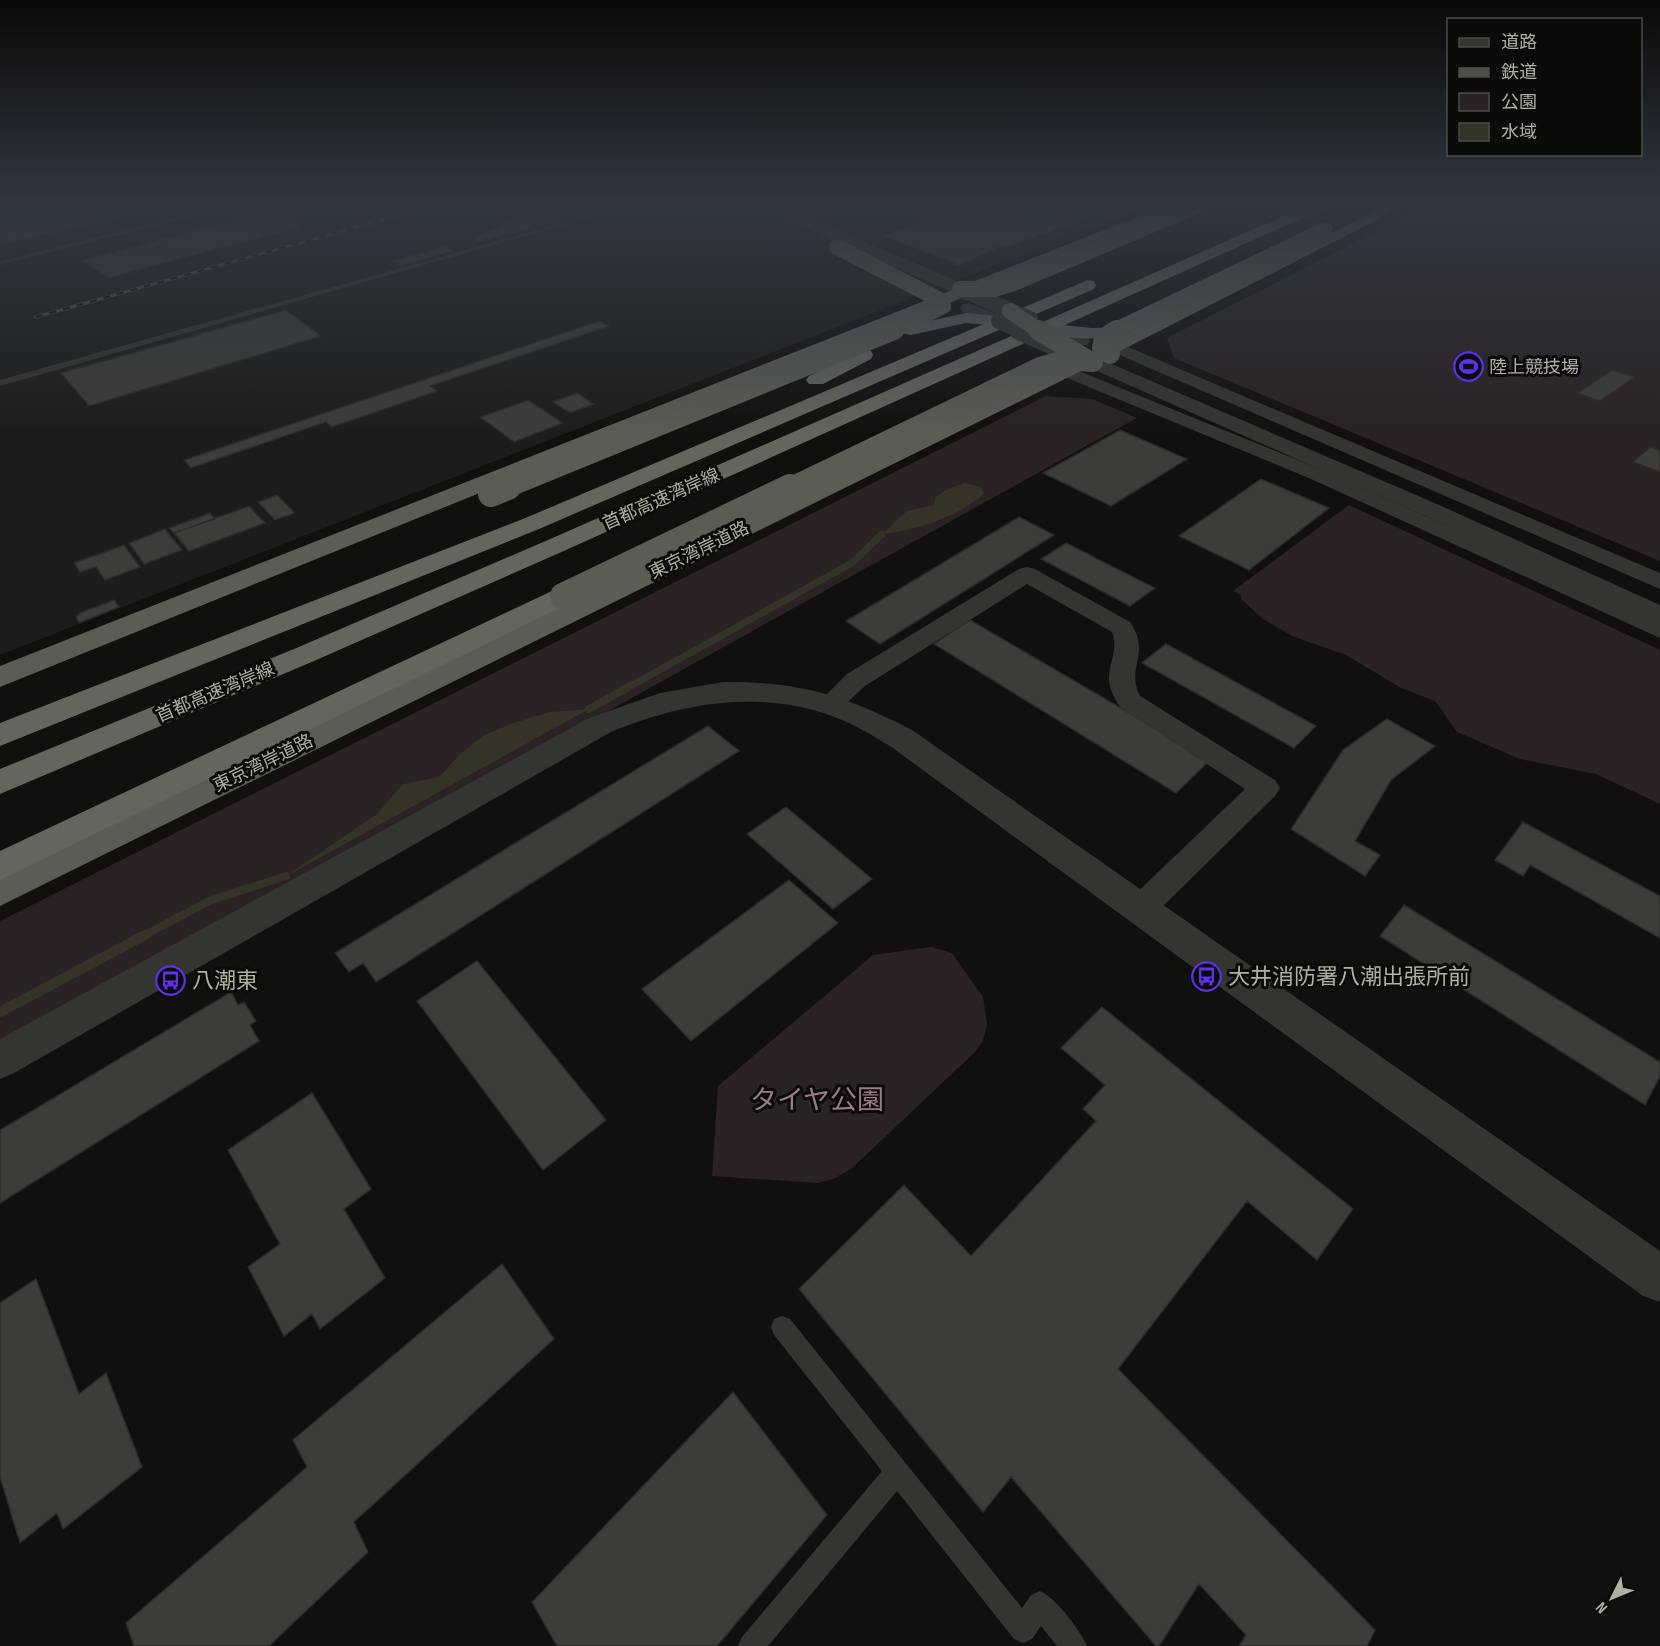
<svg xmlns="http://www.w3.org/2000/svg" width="1660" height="1646" viewBox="0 0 1660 1646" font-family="'Sofia Sans Condensed','Noto Sans JP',sans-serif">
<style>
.built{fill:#1c1d1b}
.green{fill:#2a2224}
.water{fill:#333327}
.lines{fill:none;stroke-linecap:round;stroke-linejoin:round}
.stream-far2{stroke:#333327;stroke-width:7}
.stream-far1{stroke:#333327;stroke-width:8}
.stream{stroke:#333327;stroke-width:10}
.building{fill:#3c3d39;stroke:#2a2c29;stroke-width:1.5}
.service{fill:#333530;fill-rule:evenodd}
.minor{fill:#333530;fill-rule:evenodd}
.tertiary{fill:#333530;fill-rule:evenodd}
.trunk{fill:#5a5d54;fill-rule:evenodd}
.motorway{fill:#63665d;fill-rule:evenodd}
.rail-casing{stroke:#4c4e47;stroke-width:3}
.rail{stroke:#0b0b0a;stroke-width:2;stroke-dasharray:7;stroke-linecap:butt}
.tertiary-bridge-far1{stroke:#333530;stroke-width:16}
.tertiary-bridge{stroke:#333530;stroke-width:20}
.trunk-bridge-far2{stroke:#5a5d54;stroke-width:16}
.trunk-bridge-far1{stroke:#5a5d54;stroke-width:20}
.trunk-bridge{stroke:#5a5d54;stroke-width:26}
.labels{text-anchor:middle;stroke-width:6;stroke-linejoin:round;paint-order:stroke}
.far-poi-label{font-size:18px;fill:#acb1a1;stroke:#0b0b0a;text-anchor:start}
.far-street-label{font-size:18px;fill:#acb1a1;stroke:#0b0b0a}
.poi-label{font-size:22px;fill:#acb1a1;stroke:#0b0b0a;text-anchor:start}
.near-park-label{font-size:27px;fill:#9b7885;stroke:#0b0b0a}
</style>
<rect width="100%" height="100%" fill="#10100f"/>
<path class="built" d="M 0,206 L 1146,206 L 0,655 Z"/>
<path class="green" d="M 1427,206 L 1660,206 L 1660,561 L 1174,358 L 1167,338 Z
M 1046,396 L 1092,399 L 1137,418 L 0,1048 L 0,921 Z
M 1349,505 L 1660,650 L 1660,804 L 1596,774 L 1520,759 L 1457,732 L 1435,701 L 1401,688 L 1346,655 L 1292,636 L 1263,619 L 1241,599 L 1241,595 L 1233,591 Z
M 931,947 L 952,953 L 983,997 L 987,1024 L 983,1041 L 974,1053 L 851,1169 L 833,1179 L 818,1183 L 712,1176 L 718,1086 L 873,955 Z"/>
<path class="water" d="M 964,483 L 981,487 L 984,494 C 957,517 916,531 882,534 L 907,511 L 934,505 L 935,498 L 944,491 Z
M 589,709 L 287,876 L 286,876 L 377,814 L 403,784 L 439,777 L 460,754 L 483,736 L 510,724 L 550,712 Z"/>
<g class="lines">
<path class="stream-far2" d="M 629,687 L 852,563 L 882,534"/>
<path class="stream-far1" d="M 589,709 L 632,685
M 143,936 L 209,901 L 286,876"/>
<path class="stream" d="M 0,1012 L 145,935"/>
</g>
<path class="building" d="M 25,206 L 167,206 L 0,245 L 0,211 Z
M 567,206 L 613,206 L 582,214 Z
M 971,206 L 1116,206 L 1008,247 L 1003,245 L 958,266 L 953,264 L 956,263 L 882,236 Z
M 274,211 L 303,226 L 108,278 L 82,260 Z
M 544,212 L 560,215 L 555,216 L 561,219 L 479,242 L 471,238 L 507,224 L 505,223 Z
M 446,246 L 454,251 L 401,266 L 393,261 Z
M 286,310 L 321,336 L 89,406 L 61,373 Z
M 599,321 L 609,326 L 430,386 L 437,391 L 332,427 L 326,422 L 191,468 L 184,460 Z
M 1612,370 L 1635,377 L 1600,401 L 1577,393 Z
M 577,393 L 594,404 L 570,413 L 553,402 Z
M 528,400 L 563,423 L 514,442 L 480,417 Z
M 1120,430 L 1187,459 L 1111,506 L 1043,473 Z
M 1650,447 L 1660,450 L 1660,472 L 1633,462 Z
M 1261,479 L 1329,508 L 1249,570 L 1179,536 Z
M 277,495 L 295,513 L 275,520 L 258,502 Z
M 249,506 L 265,523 L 189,551 L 174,533 Z
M 210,513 L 215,519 L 174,533 L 169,528 Z
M 1019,517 L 1054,535 L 880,644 L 846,621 Z
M 165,529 L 182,550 L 144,564 L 129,543 Z
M 1066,543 L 1155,588 L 1130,606 L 1041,559 Z
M 124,545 L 140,567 L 105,580 L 96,567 L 80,572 L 74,563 Z
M 114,600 L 119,607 L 79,623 L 76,617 L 80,613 Z
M 970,620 L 1210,760 L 1176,793 L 934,644 Z
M 1166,644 L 1316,726 L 1294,748 L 1142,663 Z
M 1387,719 L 1435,746 L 1391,780 L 1355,841 L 1380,855 L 1365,876 L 1291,829 L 1343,750 Z
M 708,726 L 739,751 L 376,982 L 363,963 L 349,972 L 335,953 Z
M 786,807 L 872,879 L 833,909 L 747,834 Z
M 1523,822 L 1660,896 L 1660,938 L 1530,865 L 1523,876 L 1495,860 Z
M 789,880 L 838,923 L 691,1041 L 642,989 Z
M 1404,905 L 1660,1062 L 1660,1076 L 1645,1105 L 1380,936 Z
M 477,961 L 606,1120 L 543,1170 L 417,1001 Z
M 231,992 L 238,1005 L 244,1002 L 256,1021 L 250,1025 L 259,1041 L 0,1203 L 0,1130 Z
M 1102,1007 L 1353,1209 L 1317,1260 L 1247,1201 L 1118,1369 L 1375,1630 L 1367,1646 L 1239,1646 L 1246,1635 L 1199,1584 L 1159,1646 L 1156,1646 L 1011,1477 L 983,1512 L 799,1289 L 904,1185 L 971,1256 L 1096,1121 L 1083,1109 L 1105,1085 L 1061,1048 Z
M 312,1093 L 371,1189 L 344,1209 L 385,1278 L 320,1329 L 312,1314 L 284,1336 L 248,1267 L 280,1244 L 228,1150 Z
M 502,1264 L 554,1339 L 354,1522 L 368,1552 L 269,1646 L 134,1646 L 126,1623 L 307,1467 L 293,1440 Z
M 36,1279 L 79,1394 L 106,1373 L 142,1467 L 63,1529 L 57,1513 L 20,1543 L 0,1477 L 0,1303 Z
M 733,1392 L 827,1515 L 717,1646 L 557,1646 L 532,1602 Z"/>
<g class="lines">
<path class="service" d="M 223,206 L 233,206 L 0,265 L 0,261 Z
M 622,206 L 631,206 L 0,386 L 0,380 Z
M 782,1316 L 790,1319 L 1022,1608 L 1031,1595 L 1040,1591 C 1056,1598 1080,1630 1087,1646 L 1057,1646 L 1041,1626 L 1032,1639 L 1023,1643 L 1014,1639 L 897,1491 L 768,1646 L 738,1646 L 742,1637 L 882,1471 L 774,1335 L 771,1327 L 774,1319 Z"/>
<path class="minor" d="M 1114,341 L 1660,573 L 1660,589 L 1108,350 L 1106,346 L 1108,342 Z
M 1066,366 L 1325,471 L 1660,621 L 1660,638 L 1311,479 L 1060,375 L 1057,371 L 1060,367 Z
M 1027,567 L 1035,569 L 1130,622 C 1152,654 1125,667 1140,696 L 1275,780 L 1280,788 L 1275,796 L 1152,917 L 1141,921 L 1130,917 L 1125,908 L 1130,899 L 1245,789 L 1121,708 C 1115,700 1110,691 1109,681 C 1108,664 1119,649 1112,632 L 1027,584 L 865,686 L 839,710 L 830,713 L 821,710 L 817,704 L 847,674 L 1019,569 Z"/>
<path class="tertiary" d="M 761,206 L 780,206 L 966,285 L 968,289 L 966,293 L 954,293 L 763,209 Z
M 969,303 L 1005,317 L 1008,321 L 1005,325 L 993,325 L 963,312 L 960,308 L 963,304 Z
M 1053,324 L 1088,337 L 1090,341 L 1088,345 L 1074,345 L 1047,333 L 1044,329 L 1047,325 Z
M 1093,356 L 1437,504 L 1660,605 L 1660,623 L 1421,514 L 1086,366 L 1083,362 L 1086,358 Z
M 723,682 C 798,681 846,696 912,730 L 1660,1251 L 1660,1302 L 1643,1296 L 890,746 C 873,736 856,725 837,718 C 762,689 683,702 611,732 L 14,1073 L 0,1079 L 0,1039 L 589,718 L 660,693 Z"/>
<path class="trunk" d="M 1165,206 L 1184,206 L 1182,209 L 0,687 L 0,666 Z
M 1386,206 L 1404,206 L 1073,375 L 0,906 L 0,876 L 1059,367 Z
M 966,313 L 1005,317 L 1008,321 L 1005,325 L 999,326 L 966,323 L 911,335 L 905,334 L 902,330 L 905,326 Z
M 1053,324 L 1092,328 L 1121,327 L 1124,331 L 1121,335 C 1098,341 1070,339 1047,333 L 1044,329 L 1047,325 Z"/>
<path class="motorway" d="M 1306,206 L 1324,206 L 1322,209 L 566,550 L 314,661 L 0,794 L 0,769 L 294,649 L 548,540 Z
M 1088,280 L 1094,281 L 1096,285 L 1094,289 L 539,529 L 0,746 L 0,723 L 523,519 Z
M 864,349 L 871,351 L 873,355 L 871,359 L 823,384 L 809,384 L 806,380 L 809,376 Z
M 563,588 L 572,590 L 576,596 L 572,602 L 0,880 L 0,851 L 554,590 Z"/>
<defs>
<path id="rail" d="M 381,209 L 394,206
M 36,317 L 431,206"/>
</defs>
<use href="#rail" class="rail-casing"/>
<use href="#rail" class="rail"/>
<path class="tertiary-bridge-far1" d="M 960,289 L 1030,319
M 999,321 L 1022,331"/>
<path class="tertiary-bridge" d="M 1019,330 L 1069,352"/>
<path class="trunk-bridge-far2" d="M 837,247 L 942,301 L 943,306 L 891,331
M 960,289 L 994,289 L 1014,283 L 1196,206
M 1010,311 L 1040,331
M 1114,331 L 1325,230"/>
<path class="trunk-bridge-far1" d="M 1038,330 L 1091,362
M 1110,354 L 1102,347 C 1103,338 1110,334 1117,330
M 504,489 L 894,330
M 787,489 L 1040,367 L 1065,360 L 1093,362"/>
<path class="trunk-bridge" d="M 491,494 L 508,487
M 563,596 L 790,487"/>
</g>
<linearGradient id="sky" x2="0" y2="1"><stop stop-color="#090908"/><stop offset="0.47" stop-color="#313742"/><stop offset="1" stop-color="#313742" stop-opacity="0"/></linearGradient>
<rect width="1660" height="436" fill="url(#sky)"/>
<defs>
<symbol id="stadium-ring" viewBox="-11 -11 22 22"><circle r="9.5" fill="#0b0b0a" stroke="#5c31e7" stroke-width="1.5"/><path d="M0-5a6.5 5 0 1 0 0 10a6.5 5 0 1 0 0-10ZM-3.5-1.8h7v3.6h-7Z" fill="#5c31e7"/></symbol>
<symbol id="bus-ring" viewBox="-11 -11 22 22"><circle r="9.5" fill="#0b0b0a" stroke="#5c31e7" stroke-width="1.5"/><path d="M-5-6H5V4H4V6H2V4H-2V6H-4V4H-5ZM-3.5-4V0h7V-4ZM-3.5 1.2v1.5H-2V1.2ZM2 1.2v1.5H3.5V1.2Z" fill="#5c31e7"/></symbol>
</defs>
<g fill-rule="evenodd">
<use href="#stadium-ring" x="1452" y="350" width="33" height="33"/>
<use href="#bus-ring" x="1190" y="960" width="33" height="33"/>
<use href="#bus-ring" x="154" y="964" width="33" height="33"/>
</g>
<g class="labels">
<g class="far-poi-label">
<text x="1489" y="373">陸上競技場</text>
</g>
<g class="far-street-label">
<text transform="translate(661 499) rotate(-24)" y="6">首都高速湾岸線</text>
<text transform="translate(699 550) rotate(-26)" y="6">東京湾岸道路</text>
<text transform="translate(215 692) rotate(-23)" y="6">首都高速湾岸線</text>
<text transform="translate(263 763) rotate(-26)" y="6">東京湾岸道路</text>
</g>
<g class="poi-label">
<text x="1228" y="984">大井消防署八潮出張所前</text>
<text x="192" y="988">八潮東</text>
</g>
<g class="near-park-label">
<text x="817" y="1109">タイヤ公園</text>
</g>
</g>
<rect x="1447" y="18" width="195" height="138" fill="#0b0b0a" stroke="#4b4d46" stroke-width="1.5"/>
<rect x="1459" y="38" width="30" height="9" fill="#333530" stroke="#4b4d46" stroke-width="1.5"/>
<text x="1501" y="48" font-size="18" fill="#acb1a1">道路</text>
<rect x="1459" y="68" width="30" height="9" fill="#4c4e47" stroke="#4b4d46" stroke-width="1.5"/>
<text x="1501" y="78" font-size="18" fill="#acb1a1">鉄道</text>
<rect x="1459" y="93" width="30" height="18" fill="#2a2224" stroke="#4b4d46" stroke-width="1.5"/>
<text x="1501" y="108" font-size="18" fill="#acb1a1">公園</text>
<rect x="1459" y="123" width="30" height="18" fill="#333327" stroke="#4b4d46" stroke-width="1.5"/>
<text x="1501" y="138" font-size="18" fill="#acb1a1">水域</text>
<g transform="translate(1612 1598) rotate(227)" stroke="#0b0b0a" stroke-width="4.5" paint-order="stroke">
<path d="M0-4.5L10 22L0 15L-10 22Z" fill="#acb1a1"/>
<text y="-9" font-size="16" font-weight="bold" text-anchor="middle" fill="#acb1a1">N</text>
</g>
</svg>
